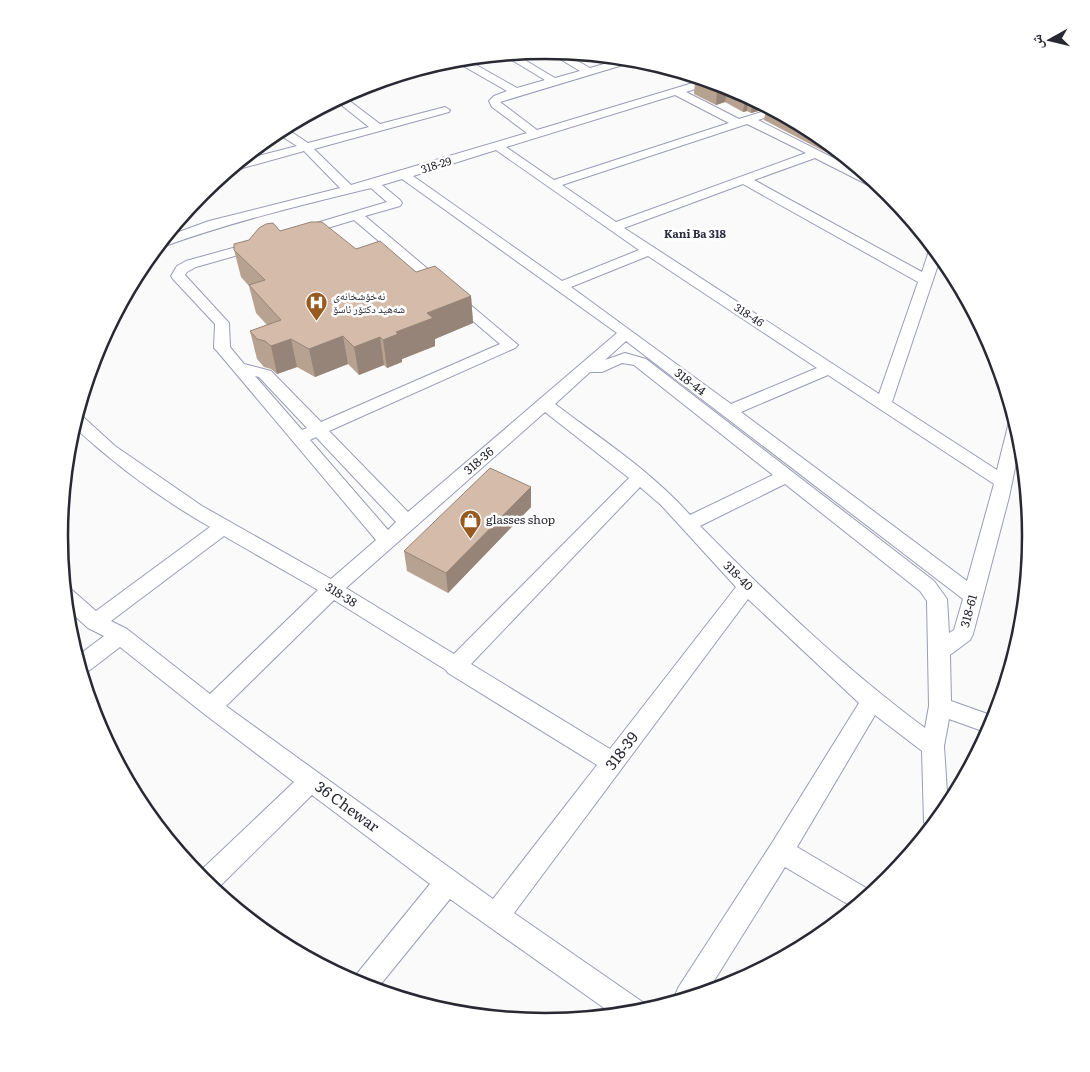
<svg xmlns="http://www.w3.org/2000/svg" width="1090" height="1072" viewBox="0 0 1090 1072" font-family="Literata,'Noto Naskh Arabic',serif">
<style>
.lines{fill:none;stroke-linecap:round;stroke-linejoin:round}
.minor-casing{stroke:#999cb6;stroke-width:2}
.minor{fill:#fff;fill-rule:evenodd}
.wall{fill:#b7a292}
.shaded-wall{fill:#958477}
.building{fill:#d5bcaa;stroke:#958477}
.labels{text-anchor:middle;stroke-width:5;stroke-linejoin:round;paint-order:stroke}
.far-street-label{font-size:11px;fill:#282933;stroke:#fff}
.far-neighbourhood-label{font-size:11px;font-weight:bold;fill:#292b40;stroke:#fff}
.far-poi-label{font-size:11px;fill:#282933;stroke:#fff;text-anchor:start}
.street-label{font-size:12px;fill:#282933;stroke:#fff}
.poi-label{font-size:12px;fill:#282933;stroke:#fff;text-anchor:start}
.near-street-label{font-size:15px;fill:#282933;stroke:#fff}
.rim{fill:none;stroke:#282933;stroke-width:2.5}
</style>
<rect width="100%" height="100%" fill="#fafafa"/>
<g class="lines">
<defs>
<path id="minor" d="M 545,50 L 560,51 L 590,68 L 625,58 L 637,59 L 636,61 L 500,102 L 537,130 L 706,79 L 715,82 L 686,92 L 739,119 L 771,109 L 779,113 L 758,120 L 867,175 L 886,190 L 878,190 L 815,158 L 754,180 L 922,272 L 929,251 L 934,247 L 941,256 L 892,402 L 997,470 L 1010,418 L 1014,417 L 1021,439 L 1009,497 L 973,634 L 970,640 L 950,655 L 951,701 L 996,717 L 988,733 L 949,719 L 944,746 L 948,808 L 929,830 L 928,830 L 924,822 L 922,751 L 875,715 L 797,847 L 873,892 L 854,908 L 785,867 L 707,992 L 676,1002 L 674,998 L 678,988 L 772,843 L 859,703 L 748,599 L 514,913 L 644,1003 L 647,1011 L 614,1015 L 450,899 L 376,990 L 351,981 L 430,884 L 312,795 L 215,891 L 197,874 L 294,782 L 203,713 L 120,647 L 86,673 L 82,675 L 76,657 L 104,636 L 88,628 L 66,608 L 64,588 L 72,590 L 96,611 L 210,527 C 161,499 114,464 73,426 L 77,414 L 81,415 L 115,446 L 202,506 L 331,579 L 376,540 L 217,351 L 214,348 L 215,324 L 173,279 L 171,276 L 177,266 L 186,261 L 258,241 L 263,242 L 265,245 L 263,248 L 196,267 L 187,272 L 185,275 L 229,323 L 230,347 L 244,364 L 271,371 L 321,422 L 500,344 L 354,220 L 301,236 L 294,232 L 296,229 L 387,202 L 371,188 C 301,205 232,222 165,246 L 157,246 L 165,237 L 209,221 L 340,188 L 304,151 L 232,171 L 229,170 L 239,161 L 297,146 L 275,132 L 284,127 L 308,143 L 369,127 L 335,100 L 343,96 L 380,124 L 445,107 L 450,110 L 449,112 L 314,149 L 351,185 L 527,133 L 492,107 L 489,101 L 494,96 L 507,91 L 458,63 L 377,87 L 372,84 L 451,59 L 464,58 L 517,88 L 545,80 L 502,54 L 513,53 L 555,78 L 580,71 ZM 675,95 L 729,123 L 554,180 L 506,147 ZM 747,124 L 806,153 L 616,222 L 562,185 ZM 496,150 L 639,250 L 562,281 L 413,176 ZM 402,179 L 617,333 L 408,512 L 329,431 L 515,348 L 518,345 L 365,216 L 400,206 L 402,203 L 400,200 L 382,185 ZM 743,184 L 918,282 L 879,394 L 624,228 ZM 648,256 L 817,368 L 731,404 L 571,287 ZM 626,341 L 963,599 L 954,630 L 949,633 L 947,599 L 934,581 L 646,359 L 625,353 L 605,360 ZM 622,363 L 634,365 L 773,475 L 690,515 C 651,471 601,439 555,404 L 590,372 L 602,372 ZM 828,375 L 994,484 L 967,581 L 741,412 ZM 255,376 L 259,377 L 307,428 L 302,430 ZM 545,412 L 629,478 L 454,654 L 346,588 ZM 316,437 L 396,522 L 388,530 L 310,440 ZM 785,484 L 920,591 L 927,601 L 929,706 L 925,728 C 844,668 770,597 700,526 ZM 640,487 L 661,505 L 736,587 L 610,749 L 471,664 ZM 224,536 L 318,590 L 210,694 L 127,629 L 111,621 ZM 334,600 L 446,670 L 448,673 L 597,765 L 493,899 L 226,706 Z"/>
</defs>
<use href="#minor" class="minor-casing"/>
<use href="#minor" class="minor"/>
</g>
<path class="wall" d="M 695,81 L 731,87 L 815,132 L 851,161 L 841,156 L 837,158 L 764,120 L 766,109 L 751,113 L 747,111 L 743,112 L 725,102 L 716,105 L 694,94 Z
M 280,231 L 356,249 L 416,272 L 471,296 L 473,323 L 435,339 L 435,346 L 402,359 L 402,362 L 387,368 L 384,365 L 359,375 L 348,364 L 315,377 L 297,367 L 277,374 L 271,369 L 264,367 L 257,359 L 250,331 L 267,325 L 256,313 L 249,286 L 241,277 L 234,250 Z
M 531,487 L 531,507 L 448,593 L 407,571 L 404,551 Z"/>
<path class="shaded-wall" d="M 727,90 L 725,102 L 716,105 L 717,92 Z
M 748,98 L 747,111 L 743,112 L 745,99 Z
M 753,100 L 755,100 L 770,108 L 766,107 L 766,109 L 751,113 Z
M 838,151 L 841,154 L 841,156 L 837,158 Z
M 471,296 L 473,323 L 435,339 L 435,346 L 402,359 L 402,362 L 387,368 L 383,340 L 427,313 Z
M 343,336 L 348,364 L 315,377 L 309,349 Z
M 380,337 L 384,365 L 359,375 L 354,347 Z
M 291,339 L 297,367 L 277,374 L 271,346 Z
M 531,487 L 531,507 L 448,593 L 446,573 Z"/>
<path class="building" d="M 704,79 L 731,87 L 755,100 L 753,100 L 748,98 L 745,99 L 727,90 L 717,92 L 695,81 Z
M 767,106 L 810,129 L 766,107 Z
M 311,222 L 322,222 L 356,249 L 380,241 L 416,272 L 435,266 L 471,296 L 427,313 L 433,318 L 396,332 L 398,334 L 383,340 L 380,337 L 354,347 L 343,336 L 309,349 L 291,339 L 271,346 L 265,341 L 257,339 L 250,331 L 281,320 L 249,285 L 265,280 L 234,250 L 234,244 L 249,240 L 259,228 L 266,224 L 273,223 L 280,231 Z
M 490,468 L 531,487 L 446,573 L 404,551 Z"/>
<defs>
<symbol id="hospital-pin" viewBox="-11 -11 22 30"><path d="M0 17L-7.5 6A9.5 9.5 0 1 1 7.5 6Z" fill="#995a21" stroke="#fff"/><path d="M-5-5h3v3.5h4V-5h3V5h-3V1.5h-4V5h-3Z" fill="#fff"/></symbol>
<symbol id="shop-pin" viewBox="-11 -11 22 30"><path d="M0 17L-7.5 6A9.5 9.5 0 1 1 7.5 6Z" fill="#995a21" stroke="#fff"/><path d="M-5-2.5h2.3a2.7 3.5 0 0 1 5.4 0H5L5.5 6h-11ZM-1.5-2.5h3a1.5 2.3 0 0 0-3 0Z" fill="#fff"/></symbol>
</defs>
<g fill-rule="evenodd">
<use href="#hospital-pin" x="304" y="290" width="25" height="34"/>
<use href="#shop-pin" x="458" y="508" width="25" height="34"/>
</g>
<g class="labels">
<g class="far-street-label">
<text transform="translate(436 165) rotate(-17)" y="4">318-29</text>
<text transform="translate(749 315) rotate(33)" y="4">318-46</text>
</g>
<g class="far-neighbourhood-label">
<text x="695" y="238">Kani Ba 318</text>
</g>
<g class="far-poi-label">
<text x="333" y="300">نەخۆشخانەی<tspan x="333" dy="13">شەهید دکتۆر ئاسۆ</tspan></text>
</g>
<g class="street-label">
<text transform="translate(690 382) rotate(37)" y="4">318-44</text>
<text transform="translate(479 461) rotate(-41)" y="4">318-36</text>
<text transform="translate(738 576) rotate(45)" y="4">318-40</text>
<text transform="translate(341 595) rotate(32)" y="4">318-38</text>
<text transform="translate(969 611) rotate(-75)" y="4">318-61</text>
</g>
<g class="poi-label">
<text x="486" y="524">glasses shop</text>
</g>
<g class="near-street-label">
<text transform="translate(622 751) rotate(-53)" y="5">318-39</text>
<text transform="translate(347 807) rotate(36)" y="5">36 Chewar</text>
</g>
</g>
<path d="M0 0H1090V1072H0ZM68 536a477 477 0 1 1 954 0a477 477 0 1 1-954 0Z" fill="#fff" fill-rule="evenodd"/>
<path class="rim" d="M68 536a477 477 0 1 1 954 0a477 477 0 1 1-954 0Z"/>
<g transform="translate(1050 40) rotate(262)" stroke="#ffffff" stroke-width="4" paint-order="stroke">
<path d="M0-4L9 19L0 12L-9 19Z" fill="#282933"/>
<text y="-8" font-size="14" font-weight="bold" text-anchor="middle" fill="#282933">ش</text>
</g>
</svg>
